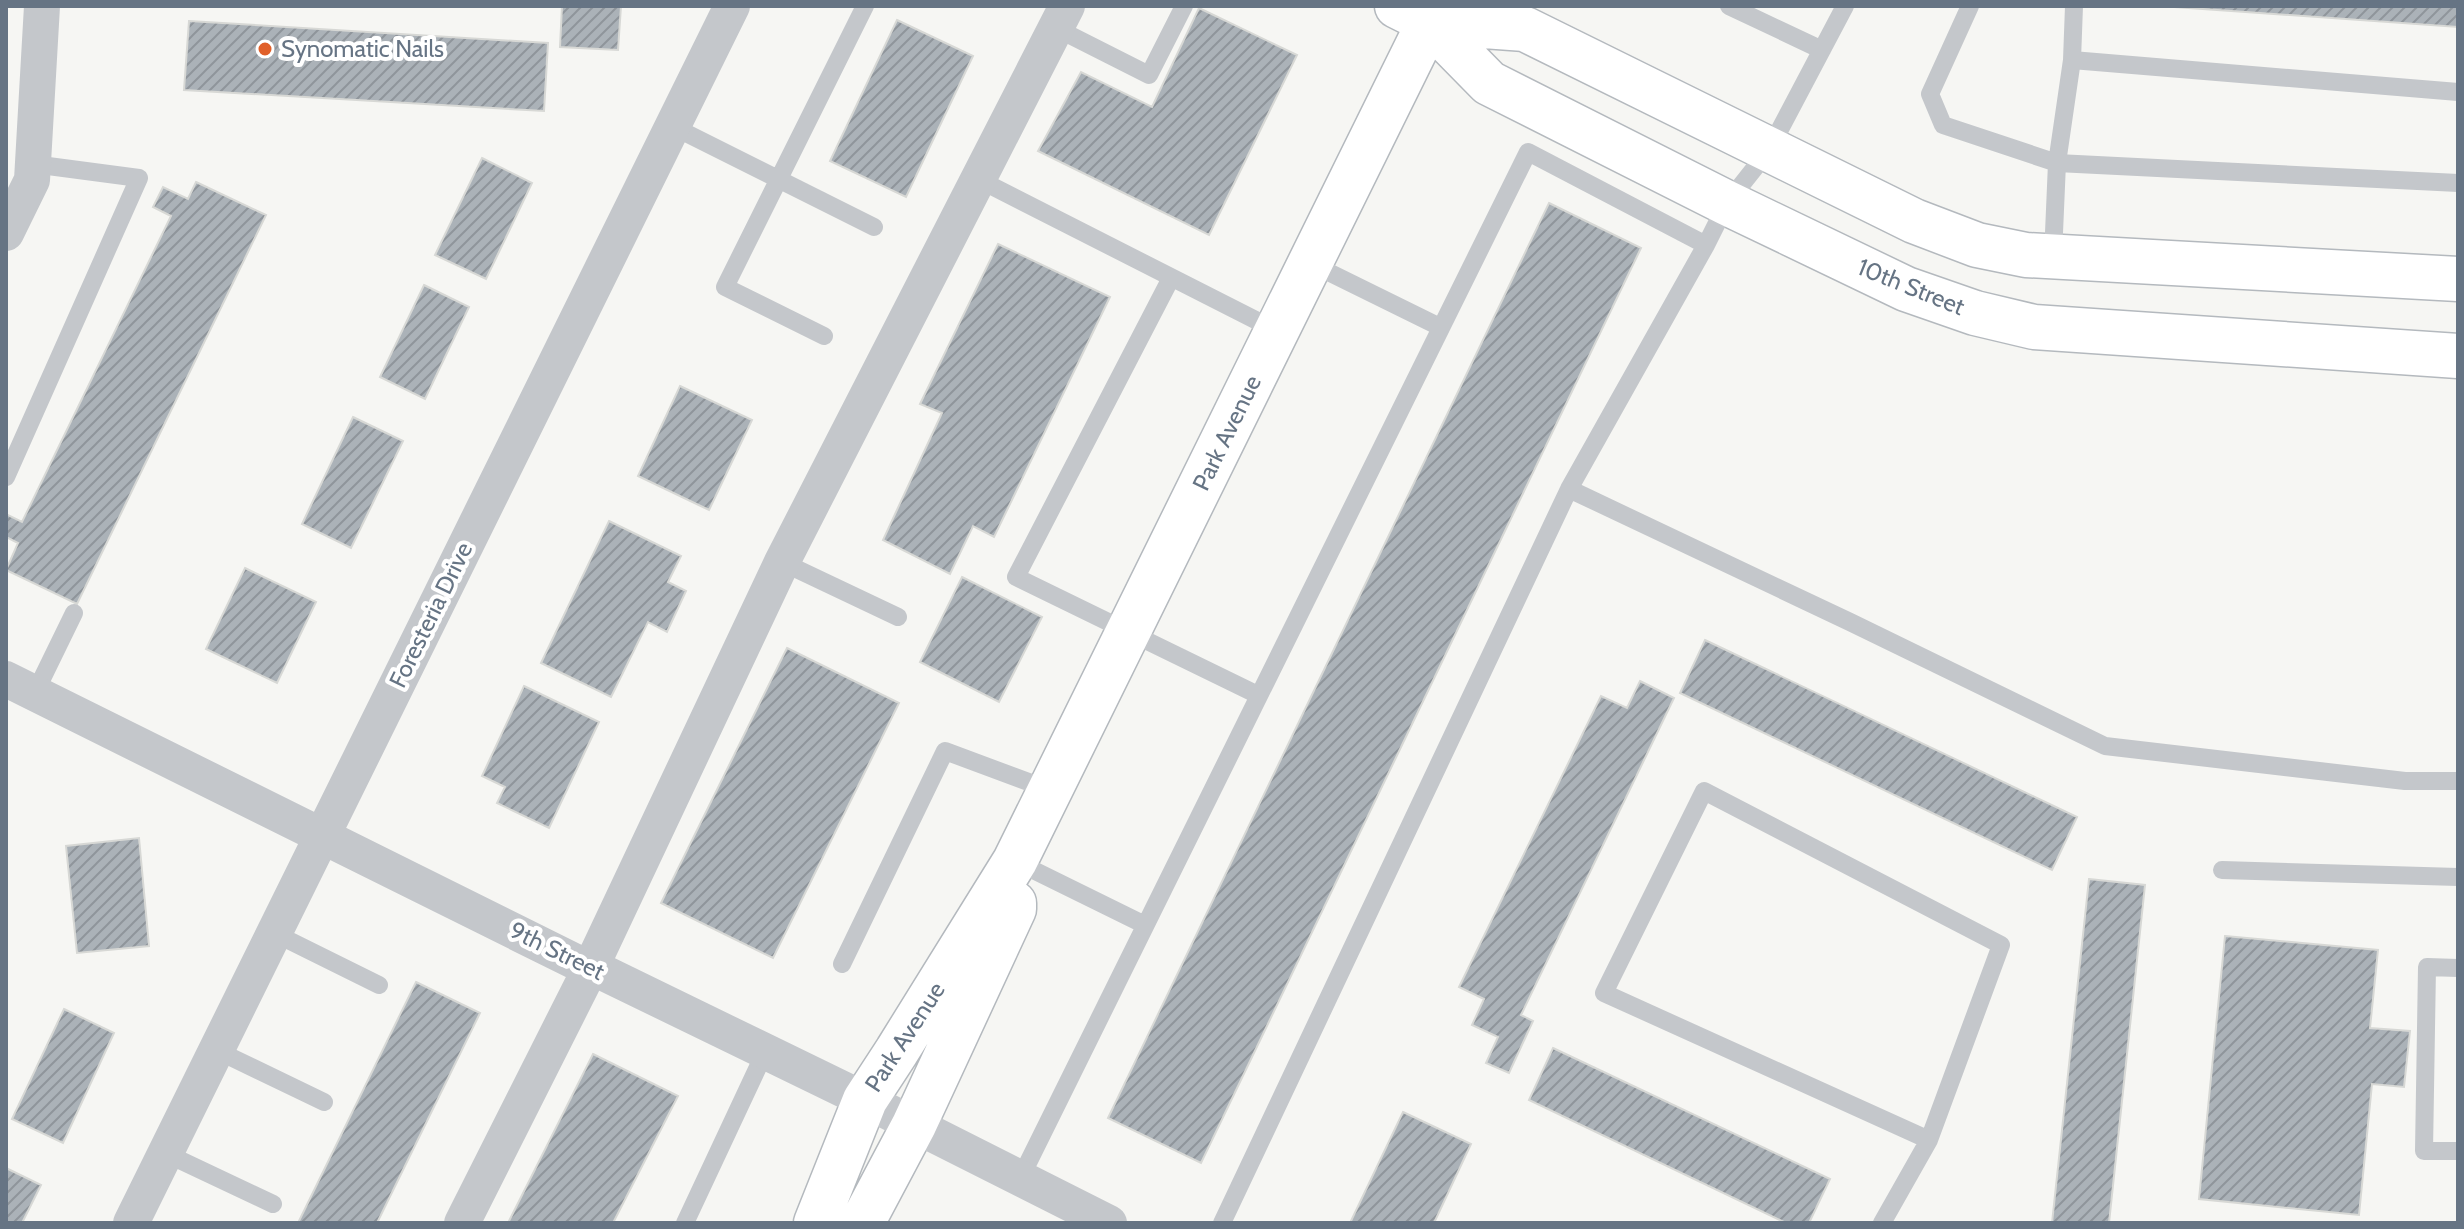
<svg xmlns="http://www.w3.org/2000/svg" width="2464" height="1229" viewBox="0 0 2464 1229" font-family="Cabin,sans-serif">
<style>
.building{fill:url(#building-hatch);stroke:#d7d8d5;stroke-width:2}
.lines{fill:none;stroke-linecap:round;stroke-linejoin:round}
.secondary-casing{stroke:#b4b9be;stroke-width:47}
.lane{stroke:#c4c7cb;stroke-width:18}
.street{stroke:#c4c7cb;stroke-width:36}
.secondary{stroke:#fff;stroke-width:44}
.poi-dot{fill:#e05f29;stroke:#fff;stroke-width:3}
.labels{text-anchor:middle;stroke-width:8;stroke-linejoin:round;paint-order:stroke}
.poi-label{font-size:24px;fill:#667484;stroke:#fff;text-anchor:start}
.street-label{font-size:24px;fill:#667484;stroke:#fff}
</style>
<defs>
<pattern id="building-hatch" width="6" height="6" patternUnits="userSpaceOnUse" patternTransform="scale(2)"><rect width="6" height="6" fill="#abb2b8"/><path d="M-1 1l2-2M0 6l6-6M5 7l2-2" fill="none" stroke="#8f959b"/></pattern>
</defs>
<rect width="100%" height="100%" fill="#f6f6f3"/>
<path class="building" d="M 562,6 L 621,6 L 618,50 L 560,47 Z
M 2175,6 L 2458,6 L 2458,27 L 2175,7 Z
M 1199,8 L 1297,55 L 1209,235 L 1038,151 L 1081,72 L 1152,107 Z
M 897,20 L 973,56 L 906,197 L 830,161 Z
M 189,21 L 548,43 L 544,111 L 184,90 Z
M 482,158 L 532,183 L 486,279 L 435,255 Z
M 196,182 L 266,215 L 77,604 L 6,570 L 18,543 L 6,537 L 6,514 L 22,522 L 171,216 L 153,207 L 163,187 L 188,199 Z
M 1549,203 L 1641,248 L 1201,1163 L 1108,1118 Z
M 998,244 L 1110,297 L 994,537 L 973,526 L 950,574 L 883,540 L 942,413 L 920,404 Z
M 424,285 L 469,307 L 425,399 L 380,377 Z
M 680,386 L 752,420 L 709,510 L 638,476 Z
M 353,417 L 403,441 L 351,548 L 302,524 Z
M 609,521 L 681,556 L 668,582 L 686,591 L 667,632 L 648,622 L 611,697 L 541,663 Z
M 245,568 L 316,602 L 277,683 L 206,649 Z
M 962,577 L 1042,617 L 999,702 L 920,662 Z
M 1705,640 L 2077,817 L 2052,870 L 1680,693 Z
M 787,648 L 899,703 L 773,958 L 661,903 Z
M 1640,681 L 1674,698 L 1521,1015 L 1533,1021 L 1509,1073 L 1486,1063 L 1498,1037 L 1472,1025 L 1484,999 L 1459,987 L 1601,696 L 1627,708 Z
M 524,686 L 599,722 L 549,828 L 497,803 L 505,787 L 482,776 Z
M 139,838 L 149,946 L 77,953 L 66,846 Z
M 2089,879 L 2145,885 L 2109,1223 L 2052,1223 Z
M 2225,936 L 2378,950 L 2370,1028 L 2410,1031 L 2404,1087 L 2372,1084 L 2359,1215 L 2199,1199 Z
M 416,982 L 480,1013 L 377,1223 L 298,1223 Z
M 64,1009 L 114,1033 L 63,1143 L 12,1119 Z
M 1553,1048 L 1830,1179 L 1809,1223 L 1786,1223 L 1529,1100 Z
M 593,1054 L 678,1096 L 613,1223 L 508,1223 Z
M 1403,1112 L 1471,1144 L 1434,1223 L 1350,1223 Z
M 6,1168 L 41,1185 L 22,1223 L 6,1223 Z"/>
<g class="lines">
<defs>
<path id="secondary" d="M 1397,6 L 1429,22 L 1489,83 L 1727,203 L 1906,289 L 1975,313 L 2034,327 L 2458,356
M 1429,22 L 1525,29 L 1914,221 L 1977,245 L 2026,255 L 2458,279
M 816,1223 L 865,1100 L 897,1051 L 1015,861 L 1437,6
M 862,1223 L 914,1125 L 1014,909 L 1014,903"/>
</defs>
<use href="#secondary" class="secondary-casing"/>
<path class="lane" d="M 1729,6 L 1822,50
M 1970,6 L 1930,94 L 1943,125 L 2057,163 L 2458,183
M 1056,28 L 1149,75 L 1184,6
M 2072,60 L 2458,92
M 672,126 L 874,227
M 978,179 L 1277,331
M 2053,256 L 2057,163 L 2072,60 L 2074,6
M 1310,263 L 1440,327
M 1171,278 L 1016,577 L 1258,695
M 824,336 L 725,287 L 865,6
M 6,477 L 139,178 L 33,164
M 1569,489 L 1850,622 L 2105,746 L 2405,781 L 2458,781
M 782,562 L 898,617
M 35,693 L 74,613
M 1015,861 L 1145,925
M 2222,870 L 2458,877
M 274,933 L 379,985
M 842,964 L 945,751 L 1050,790
M 2458,968 L 2427,967 L 2424,1151 L 2458,1151
M 216,1050 L 324,1102
M 165,1153 L 273,1204
M 1020,1179 L 1528,152 L 1706,245
M 685,1223 L 765,1052
M 1222,1223 L 1569,489 L 1706,245 L 1727,203 L 1769,150 L 1845,6
M 1882,1223 L 1929,1140 L 2001,945 L 1704,791 L 1604,993 L 1929,1140"/>
<path class="street" d="M 6,233 L 32,180 L 42,6
M 6,679 L 590,969 L 602,972 L 865,1100 L 1109,1223
M 131,1223 L 732,6
M 462,1223 L 590,969 L 782,562 L 1067,6"/>
<use href="#secondary" class="secondary"/>
</g>
<circle class="poi-dot" cx="265" cy="49" r="8"/>
<g class="labels">
<g class="poi-label">
<text x="281" y="57">Synomatic Nails</text>
</g>
<g class="street-label">
<text transform="translate(1911 287) rotate(22)" y="8">10th Street</text>
<text transform="translate(1227 433) rotate(-64)" y="8">Park Avenue</text>
<text transform="translate(431 615) rotate(-64)" y="8">Foresteria Drive</text>
<text transform="translate(557 951) rotate(26)" y="8">9th Street</text>
<text transform="translate(905 1037) rotate(-57)" y="8">Park Avenue</text>
</g>
</g>
<rect width="2464" height="1229" fill="none" stroke="#667484" stroke-width="16"/>
</svg>
